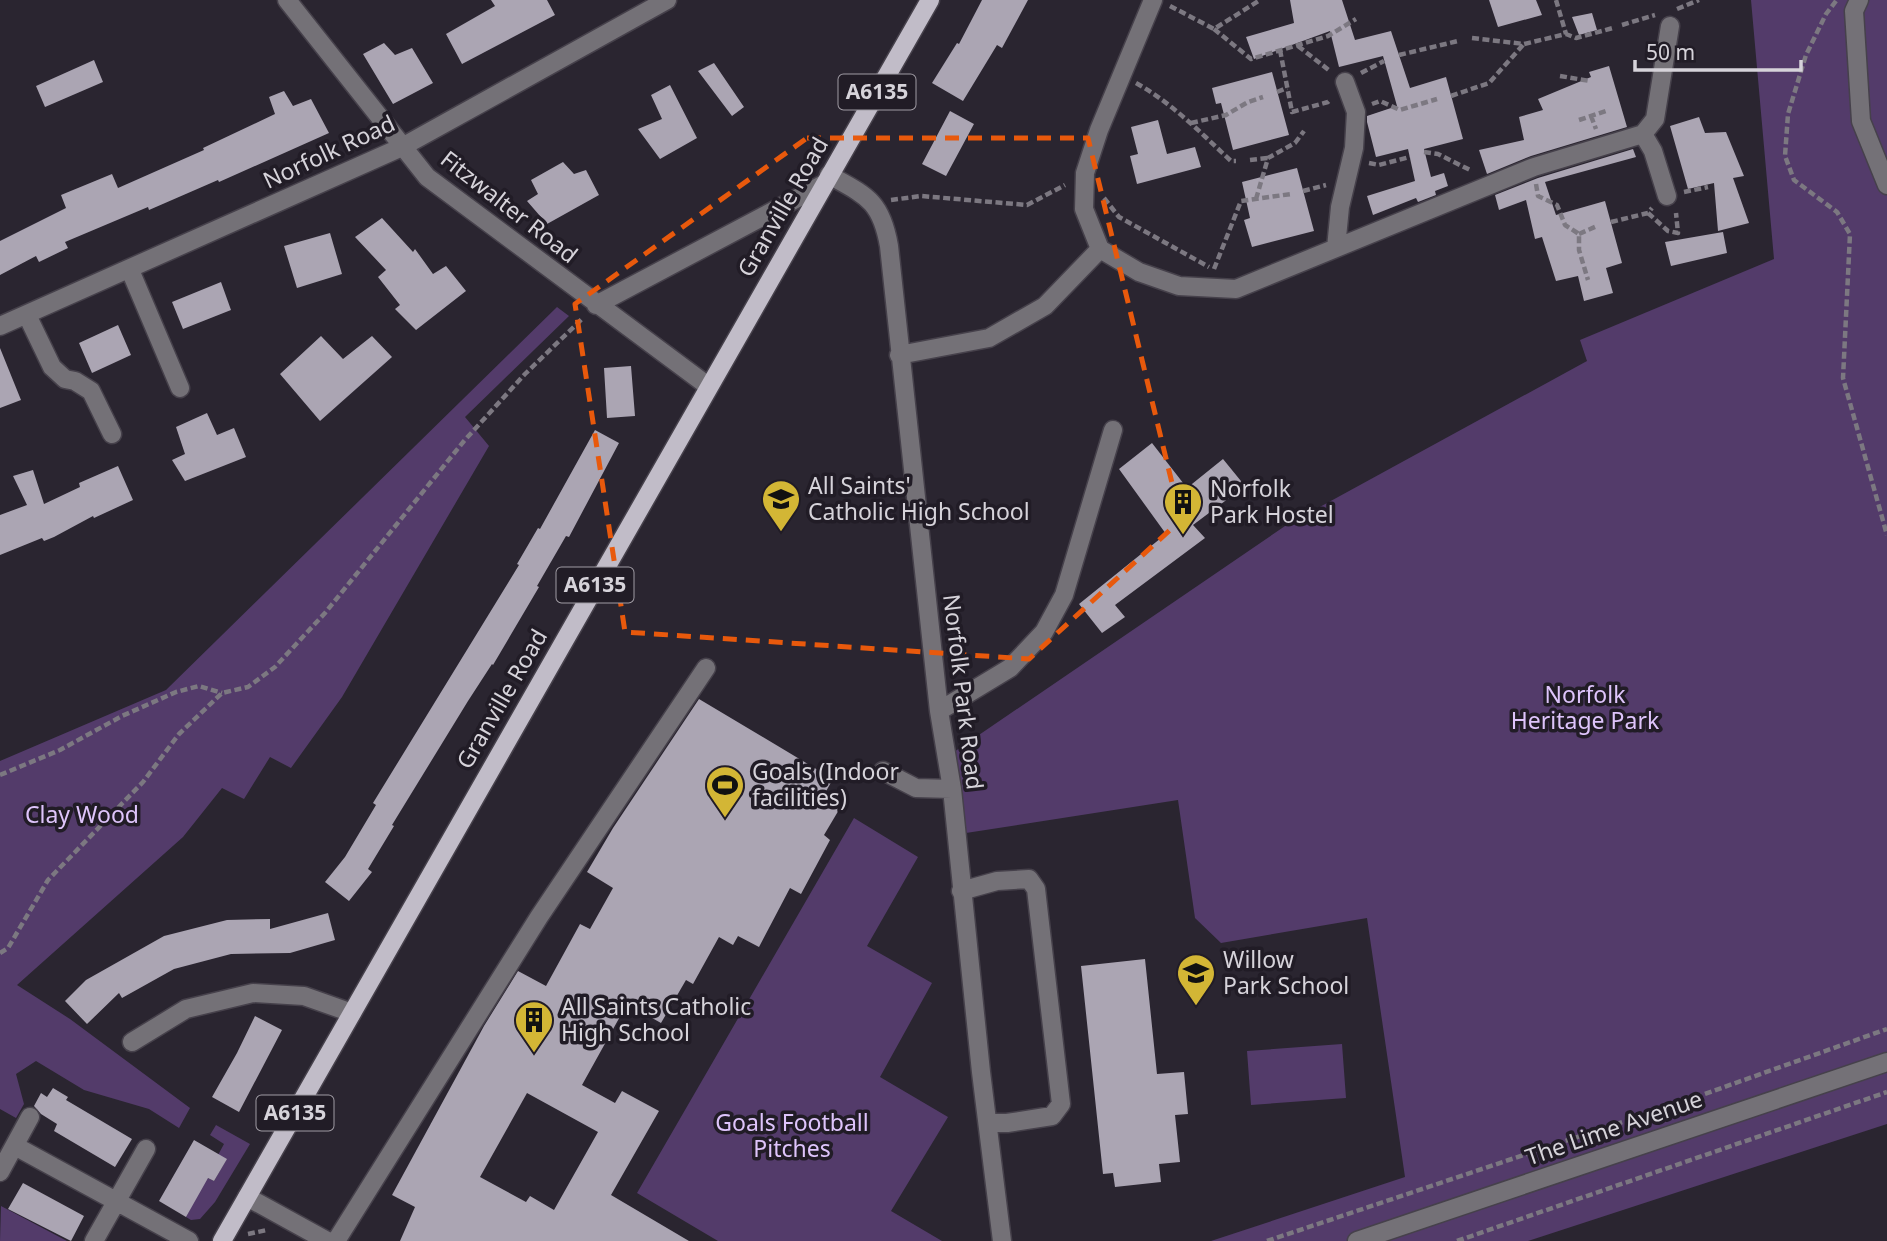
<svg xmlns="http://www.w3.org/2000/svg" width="1887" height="1241" viewBox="0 0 1887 1241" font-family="'Noto Sans',sans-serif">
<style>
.green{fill:#533b6a}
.building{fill:#aba5b3;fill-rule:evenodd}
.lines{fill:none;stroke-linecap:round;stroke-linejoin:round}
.minor-casing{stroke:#46414b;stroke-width:21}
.major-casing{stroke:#46414b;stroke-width:21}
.path{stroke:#7c7881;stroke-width:4.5;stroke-dasharray:7 3.5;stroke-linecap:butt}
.minor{stroke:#747177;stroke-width:18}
.major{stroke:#c1bcc8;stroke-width:18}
.marked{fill:none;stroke:#e8590c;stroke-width:5;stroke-dasharray:14 9;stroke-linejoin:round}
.labels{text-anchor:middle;stroke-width:7;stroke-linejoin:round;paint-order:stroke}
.shield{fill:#211c26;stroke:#a09ca4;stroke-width:2}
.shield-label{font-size:21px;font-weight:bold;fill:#d6d3da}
.street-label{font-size:23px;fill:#d6d3da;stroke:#211c26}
.poi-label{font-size:23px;fill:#d6d3da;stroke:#211c26;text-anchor:start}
.park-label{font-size:23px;fill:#dec4fb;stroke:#211c26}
</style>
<rect width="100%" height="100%" fill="#2a2530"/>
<path class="green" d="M 1751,0 L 1887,0 L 1887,1124 L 1528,1241 L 1211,1241 L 1405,1177 L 1367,918 L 1221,943 L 1195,918 L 1178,800 L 966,833 L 954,752 L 1285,526 L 1587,361 L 1580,340 L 1774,259 Z
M 557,307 L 569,316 L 465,417 L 489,446 L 342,697 L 291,768 L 270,757 L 244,799 L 222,788 L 183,837 L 17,985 L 70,1019 L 190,1108 L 179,1128 L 149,1109 L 84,1090 L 36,1061 L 16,1074 L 24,1104 L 16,1118 L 0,1109 L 0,761 L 166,690 Z
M 854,818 L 918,857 L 867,946 L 932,983 L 880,1077 L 948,1117 L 891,1211 L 942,1241 L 718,1241 L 637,1193 Z
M 1342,1044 L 1346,1098 L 1251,1105 L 1247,1051 Z
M 216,1125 L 250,1144 L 215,1202 L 200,1219 L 191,1220 L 186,1217 L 206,1177 L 214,1181 L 226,1160 L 218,1155 L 224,1144 L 210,1135 Z
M 1,1206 L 67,1241 L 0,1241 Z"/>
<path class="building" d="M 491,0 L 547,0 L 555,15 L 462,64 L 446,34 L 495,6 Z
M 982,0 L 1028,0 L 1002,48 L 997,45 L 963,101 L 932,83 L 957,43 L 959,44 Z
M 1290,0 L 1342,0 L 1355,40 L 1391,31 L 1410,88 L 1446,77 L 1463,139 L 1424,149 L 1431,177 L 1444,173 L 1448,186 L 1435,191 L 1436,195 L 1418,202 L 1416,198 L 1373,215 L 1367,196 L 1415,181 L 1408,149 L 1376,157 L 1367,122 L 1367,116 L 1397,106 L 1383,56 L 1339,67 L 1330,31 L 1254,59 L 1246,37 L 1294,23 Z
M 1489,0 L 1536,0 L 1542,15 L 1498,27 Z
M 1592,13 L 1597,30 L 1579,35 L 1572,17 Z
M 384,43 L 395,55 L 412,48 L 433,83 L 393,104 L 363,54 Z
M 94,60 L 103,82 L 45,107 L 36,86 Z
M 714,63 L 744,107 L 732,116 L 698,71 Z
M 1609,66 L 1627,127 L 1531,156 L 1487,174 L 1479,150 L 1524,140 L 1519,117 L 1543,110 L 1538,99 L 1591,77 L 1589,72 Z
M 1272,72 L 1289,135 L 1233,150 L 1221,103 L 1216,104 L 1212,88 Z
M 670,85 L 697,138 L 660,159 L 638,129 L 662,119 L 651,95 Z
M 284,91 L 293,106 L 311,99 L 329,133 L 219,182 L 218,180 L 149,210 L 148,207 L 65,242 L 68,248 L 39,262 L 36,256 L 0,275 L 0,241 L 66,208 L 61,195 L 112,174 L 118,188 L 204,150 L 203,148 L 275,114 L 269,97 Z
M 950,111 L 974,124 L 946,176 L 922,164 Z
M 1699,117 L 1705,133 L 1726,132 L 1744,176 L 1733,178 L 1749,223 L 1718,231 L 1714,183 L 1688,189 L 1670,126 Z
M 1158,120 L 1167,154 L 1195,147 L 1201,167 L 1137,184 L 1130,156 L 1138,154 L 1131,127 Z
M 1633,149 L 1636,157 L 1545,182 L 1556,215 L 1605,201 L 1622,263 L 1606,268 L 1613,293 L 1584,301 L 1578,276 L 1556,281 L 1542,237 L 1535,239 L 1526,200 L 1499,210 L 1495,195 L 1538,178 Z
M 563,162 L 574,174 L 586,170 L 599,195 L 547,224 L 527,201 L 538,194 L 531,180 Z
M 1297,168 L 1314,231 L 1252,247 L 1244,220 L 1250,218 L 1242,182 Z
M 382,218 L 413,252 L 415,249 L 433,274 L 446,266 L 466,291 L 416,330 L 395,309 L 400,305 L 378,277 L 386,270 L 355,237 Z
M 1723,232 L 1727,253 L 1671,266 L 1665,242 Z
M 330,233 L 342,274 L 297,288 L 284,246 Z
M 221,282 L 231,310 L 183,329 L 172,302 Z
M 118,325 L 131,355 L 92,373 L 79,343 Z
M 321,336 L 343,359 L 372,336 L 392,357 L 320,421 L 280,374 Z
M 0,348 L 21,400 L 0,408 Z
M 631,366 L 635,416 L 607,418 L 604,368 Z
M 207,413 L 217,435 L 234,428 L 246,457 L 185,481 L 172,460 L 185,454 L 176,427 Z
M 595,430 L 619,443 L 569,537 L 566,536 L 537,586 L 539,587 L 493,665 L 492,664 L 468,701 L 392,825 L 394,826 L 368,869 L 372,872 L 349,901 L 325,882 L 345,857 L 376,805 L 373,803 L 519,565 L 517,564 L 538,528 L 540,529 Z
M 1152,443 L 1187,488 L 1223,459 L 1245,486 L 1193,525 L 1205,538 L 1115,605 L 1125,617 L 1102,633 L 1079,604 L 1166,534 L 1119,469 Z
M 118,466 L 133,500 L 94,518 L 93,516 L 54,537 L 44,541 L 42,538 L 0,555 L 0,515 L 27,505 L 13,476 L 33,470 L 44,504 L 80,487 L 79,483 Z
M 699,699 L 833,779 L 825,793 L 843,803 L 824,835 L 830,840 L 801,894 L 790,888 L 759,947 L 738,936 L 733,945 L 719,937 L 693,984 L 686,980 L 661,1023 L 627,1004 L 582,1085 L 615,1103 L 622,1091 L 659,1111 L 611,1195 L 689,1241 L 400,1241 L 415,1207 L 392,1195 L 484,1026 L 518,971 L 546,986 L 580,924 L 590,929 L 613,888 L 587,872 L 613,828 ZM 527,1093 L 598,1132 L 554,1210 L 530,1196 L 526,1202 L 480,1177 Z
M 328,913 L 335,940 L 290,953 L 231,954 L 174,969 L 122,998 L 119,993 L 87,1024 L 65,1001 L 86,980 L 164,936 L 227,920 L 270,919 L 270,929 Z
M 1145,959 L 1157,1074 L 1184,1072 L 1188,1114 L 1175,1115 L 1180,1162 L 1159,1164 L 1161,1182 L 1115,1187 L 1113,1173 L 1103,1174 L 1081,966 Z
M 255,1016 L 282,1030 L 239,1112 L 212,1097 L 237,1053 Z
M 53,1088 L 68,1097 L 66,1100 L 132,1139 L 115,1167 L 54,1131 L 57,1124 L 41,1114 L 34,1106 L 41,1093 L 47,1097 Z
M 194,1140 L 227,1159 L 214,1181 L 208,1178 L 186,1217 L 159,1201 Z
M 23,1183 L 84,1216 L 71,1241 L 8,1209 Z"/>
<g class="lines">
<defs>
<path id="minor" d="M 287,0 L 427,177 L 708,386
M 1153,0 L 1099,130 L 1085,173 L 1084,209 L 1100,249 L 1139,272 L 1179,286 L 1236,289 L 1534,167 L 1643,134 L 1655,119 L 1670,26
M 1859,0 L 1854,11 L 1861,121 L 1887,185
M 1643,134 L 1653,151 L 1667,196
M 829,175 C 867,196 881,201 889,246 L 939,711 L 952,789 L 981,1072 L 1002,1241
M 1336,248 L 1340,207 L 1354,148 L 1356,112 L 1345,82
M 130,270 L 180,388
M 596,305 L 824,184
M 27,315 L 52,367 L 65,379 L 75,381 L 91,391 L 112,434
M 0,326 L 402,147 L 667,0
M 899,355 L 989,338 L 1045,306 L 1100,249
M 939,711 L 1010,668 L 1044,632 L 1064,595 L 1113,430
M 883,771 L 916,788 L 952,789
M 961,891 L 997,881 L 1029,879 L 1036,889 L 1061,1104 L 1052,1116 L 1007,1123 L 988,1123
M 132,1042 L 186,1009 L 253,993 L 304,996 L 352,1013
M 15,1146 L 189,1241
M 0,1172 L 30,1117
M 247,1197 L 327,1241
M 94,1241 L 146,1149
M 336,1241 L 539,917 L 706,668
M 1357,1241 L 1887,1062"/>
<path id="major" d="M 222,1241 L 930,0"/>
</defs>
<use href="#minor" class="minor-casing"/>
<use href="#major" class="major-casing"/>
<path class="path" d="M 1556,0 L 1566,34
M 1836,1 L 1826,14 L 1806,55 L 1788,114 L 1785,156 L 1794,180 L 1837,212 L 1850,234 L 1843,378 L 1887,535
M 1170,6 L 1214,29 L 1260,0
M 1677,9 L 1699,0
M 1622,25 L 1655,15
M 1214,29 L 1251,59 L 1328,36 L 1356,19
M 1472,38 L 1524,44 L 1566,34 L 1576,38 L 1613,28
M 1298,46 L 1330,71
M 1280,50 L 1292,112 L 1328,102 L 1331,99
M 1399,55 L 1458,41
M 1361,73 L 1384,61
M 1560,76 L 1590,81
M 1136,83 C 1172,103 1201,133 1231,161 L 1236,161
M 1277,92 L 1287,88
M 1451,96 L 1489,83 L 1523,45
M 1372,104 L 1380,101 L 1400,110 L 1437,99
M 1591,116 L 1596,129
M 1579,120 L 1606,111
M 1191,123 L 1226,115 L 1248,102 L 1263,97
M 1424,152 L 1438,154 L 1472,171
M 1250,160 L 1268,158
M 1369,163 L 1379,165 L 1410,157
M 1536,184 L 1538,196 L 1557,205 L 1565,225 L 1579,234 L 1579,250 L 1588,280
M 1303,191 L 1326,185
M 1684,192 L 1708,187
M 1104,198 L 1119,217 L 1209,267
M 1256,199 L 1268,158 L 1295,143 L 1304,131
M 891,200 L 921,196 L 1027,205 L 1065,185
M 1648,213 L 1668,231 L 1678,233 L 1676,213
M 1611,222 L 1648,213 L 1652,208
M 1579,234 L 1597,226
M 1214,269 L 1241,201 L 1291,194
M 0,775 L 60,750 L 122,716 L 176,692 L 199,686 L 222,693
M 0,953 L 8,948 L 48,880 L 143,782 L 179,734 L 222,693 L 248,687 L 275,667 L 325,613 L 464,441 L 525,374 L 583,318
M 248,1234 L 267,1230
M 1267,1241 L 1685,1101 L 1887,1029
M 1457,1241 L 1887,1092"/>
<use href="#minor" class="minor"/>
<use href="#major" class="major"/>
</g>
<path class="marked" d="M 807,138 L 1088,138 L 1181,520 L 1029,659 L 625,632 L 575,304 Z"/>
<defs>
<symbol id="school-pin" viewBox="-11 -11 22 30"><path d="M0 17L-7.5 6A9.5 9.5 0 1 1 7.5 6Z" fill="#d3b635" stroke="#211c26"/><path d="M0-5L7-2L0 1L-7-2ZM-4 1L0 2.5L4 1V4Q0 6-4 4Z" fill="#111"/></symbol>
<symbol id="building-pin" viewBox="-11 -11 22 30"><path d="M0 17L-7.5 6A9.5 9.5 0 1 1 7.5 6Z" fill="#d3b635" stroke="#211c26"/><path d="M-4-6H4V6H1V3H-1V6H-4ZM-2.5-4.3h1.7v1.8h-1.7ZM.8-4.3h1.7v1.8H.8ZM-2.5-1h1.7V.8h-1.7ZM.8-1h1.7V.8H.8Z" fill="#111"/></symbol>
<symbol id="stadium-pin" viewBox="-11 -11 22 30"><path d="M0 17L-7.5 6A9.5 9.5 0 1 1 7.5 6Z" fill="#d3b635" stroke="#211c26"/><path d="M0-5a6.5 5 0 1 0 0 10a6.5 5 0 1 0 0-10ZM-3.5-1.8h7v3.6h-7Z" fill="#111"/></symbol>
</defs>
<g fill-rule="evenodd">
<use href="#school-pin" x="759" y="477" width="44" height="60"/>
<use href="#building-pin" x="1161" y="480" width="44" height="60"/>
<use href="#stadium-pin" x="703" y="763" width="44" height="60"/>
<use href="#school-pin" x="1174" y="951" width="44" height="60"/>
<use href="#building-pin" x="512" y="998" width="44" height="60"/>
</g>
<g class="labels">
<g class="shield">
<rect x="838.5" y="74.5" width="77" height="35" rx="5"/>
<rect x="556.5" y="567.5" width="77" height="35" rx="5"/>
<rect x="256.5" y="1095.5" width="77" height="35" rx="5"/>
</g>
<g class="shield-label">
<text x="877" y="99">A6135</text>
<text x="595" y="592">A6135</text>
<text x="295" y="1120">A6135</text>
</g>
<g class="street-label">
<text transform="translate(329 152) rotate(-25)" y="8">Norfolk Road</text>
<text transform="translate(509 207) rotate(38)" y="8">Fitzwalter Road</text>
<text transform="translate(783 207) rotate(-60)" y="8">Granville Road</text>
<text transform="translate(963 692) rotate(83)" y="8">Norfolk Park Road</text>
<text transform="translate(502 699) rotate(-60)" y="8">Granville Road</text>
<text transform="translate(1614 1128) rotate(-19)" y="8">The Lime Avenue</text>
</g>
<g class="poi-label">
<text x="808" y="494">All Saints'<tspan x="808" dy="26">Catholic High School</tspan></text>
<text x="1210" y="497">Norfolk<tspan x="1210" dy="26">Park Hostel</tspan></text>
<text x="752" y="780">Goals (Indoor<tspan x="752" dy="26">facilities)</tspan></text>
<text x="1223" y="968">Willow<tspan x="1223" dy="26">Park School</tspan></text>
<text x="561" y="1015">All Saints Catholic<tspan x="561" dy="26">High School</tspan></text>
</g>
<g class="park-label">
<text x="1585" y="703">Norfolk<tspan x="1585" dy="26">Heritage Park</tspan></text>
<text x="82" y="823">Clay Wood</text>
<text x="792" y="1131">Goals Football<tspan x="792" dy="26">Pitches</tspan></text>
</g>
</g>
<path d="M1635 60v10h166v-10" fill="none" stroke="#d6d3da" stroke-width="3.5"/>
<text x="1646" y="60" font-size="21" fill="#d6d3da" stroke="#211c26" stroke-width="5" paint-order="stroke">50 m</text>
</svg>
